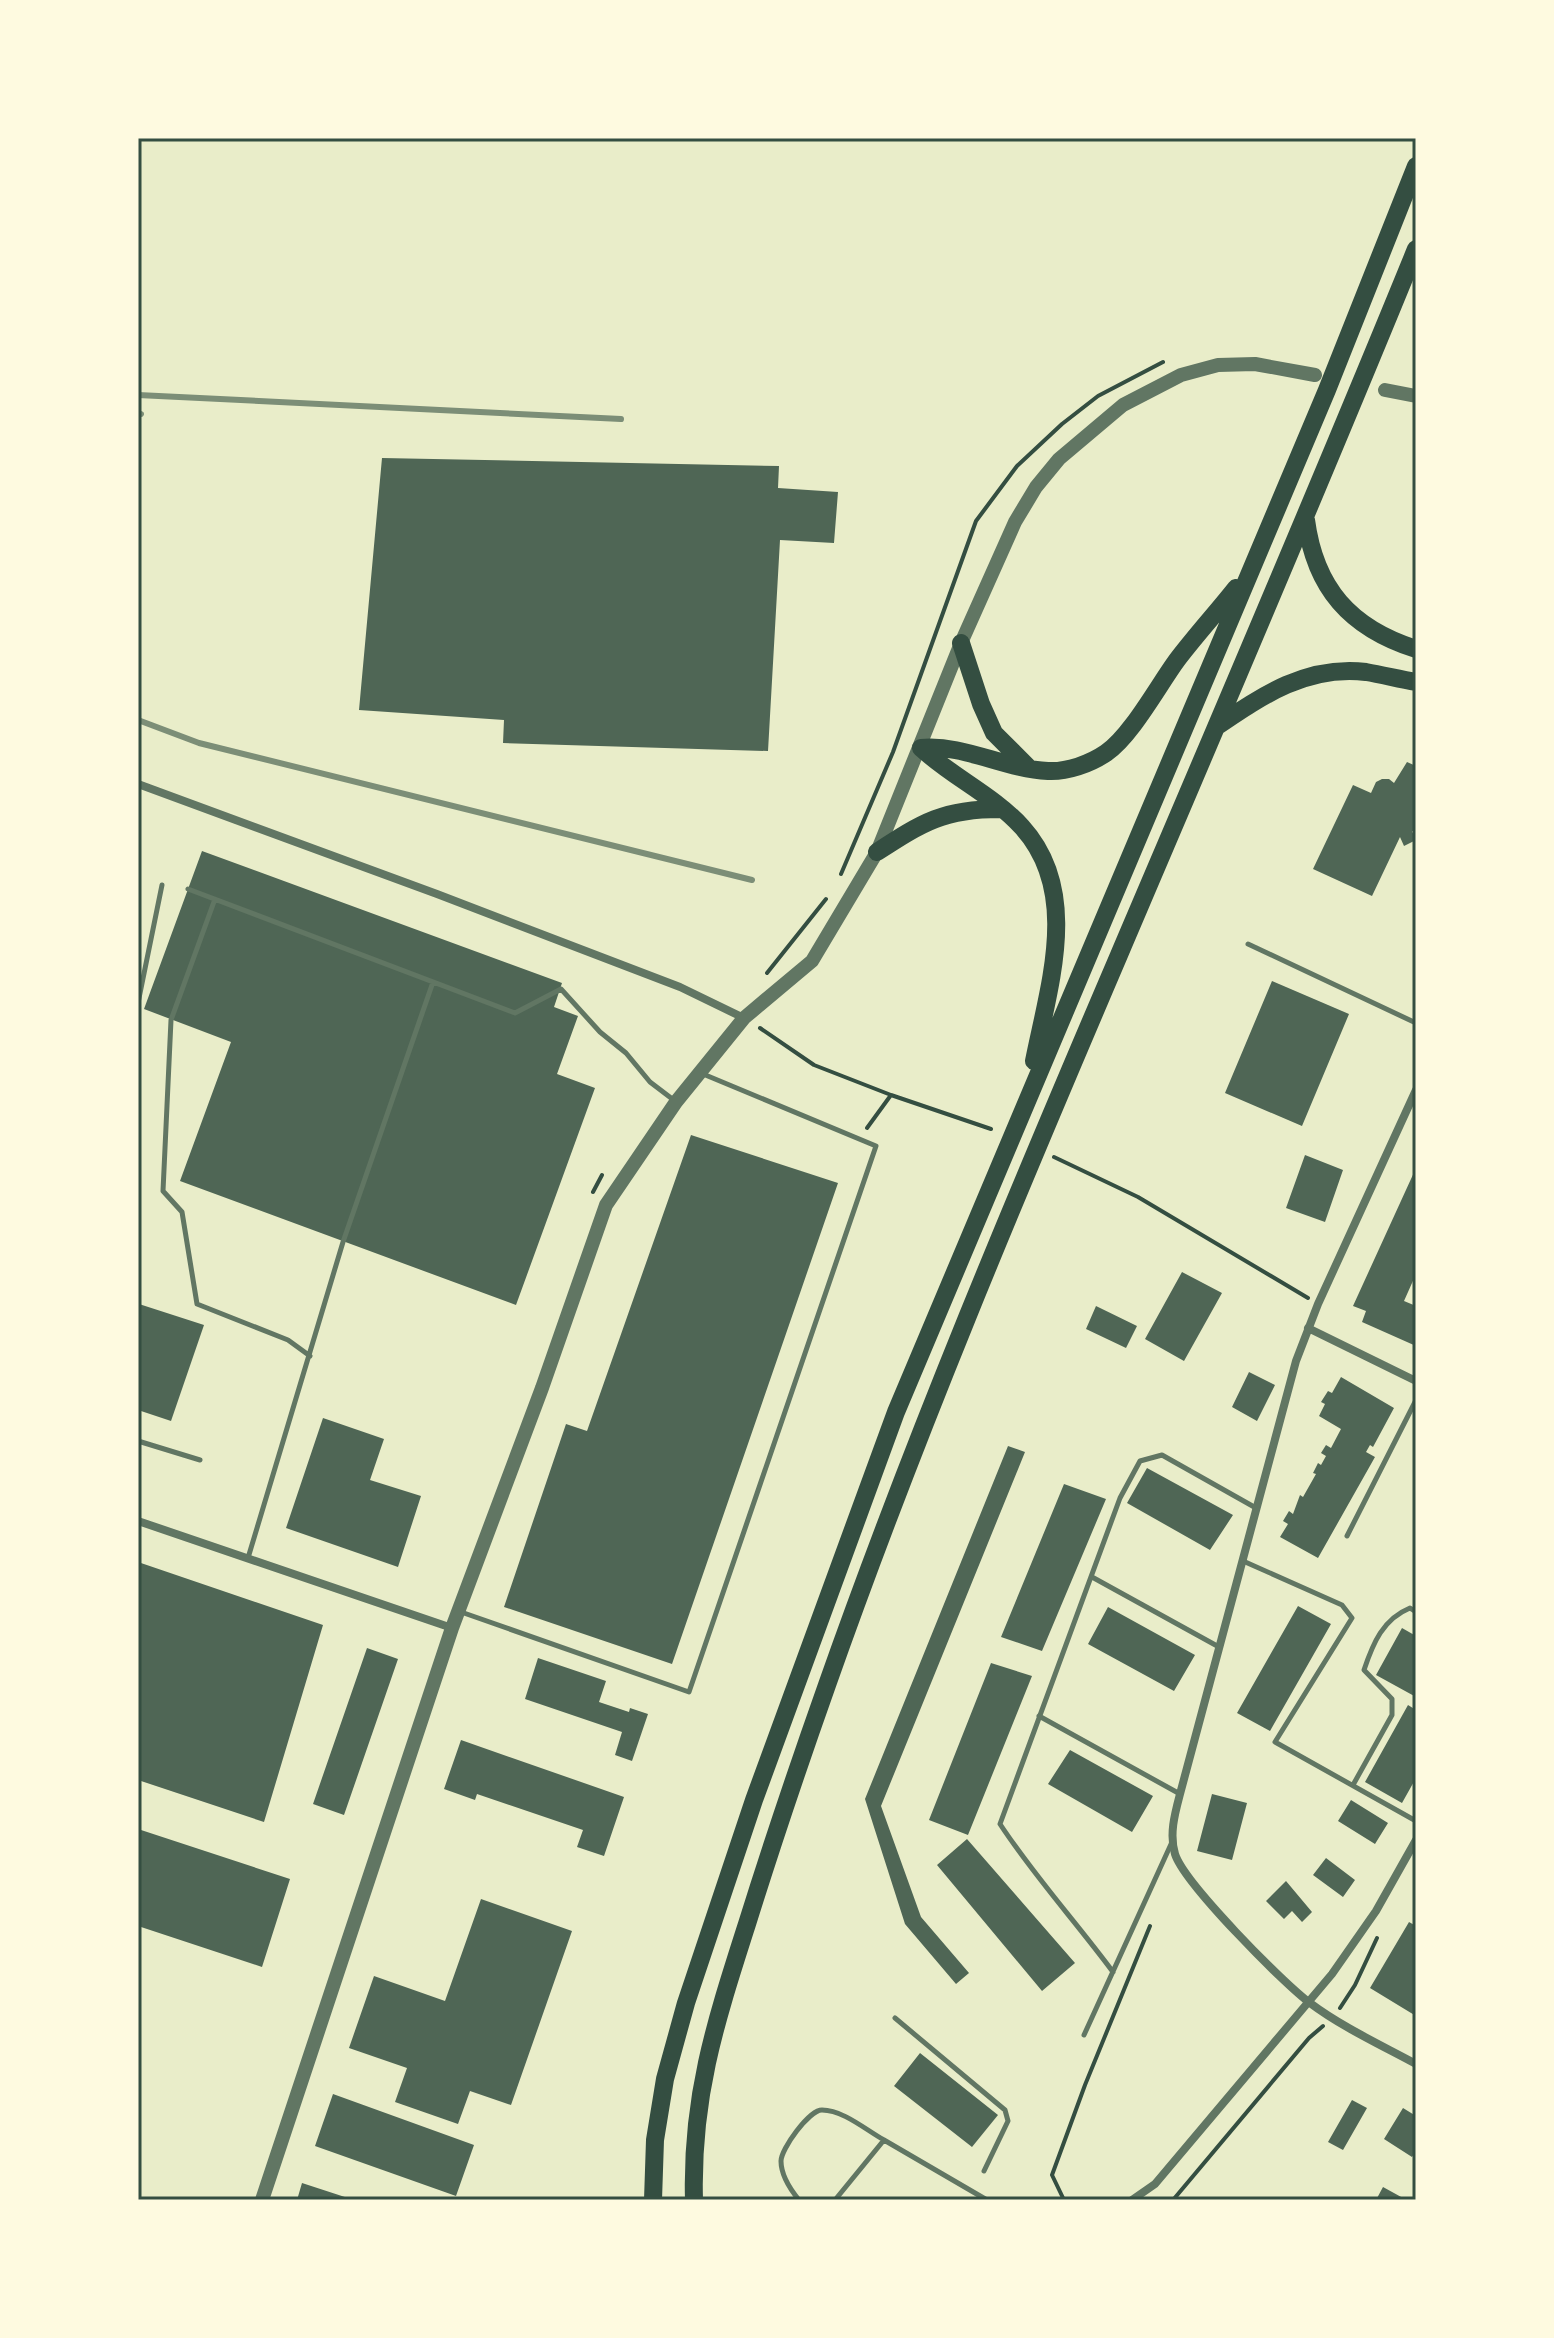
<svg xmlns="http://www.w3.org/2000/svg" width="1554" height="2338" viewBox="0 0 1554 2338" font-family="'Asap Condensed',sans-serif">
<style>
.building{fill:#4f6655}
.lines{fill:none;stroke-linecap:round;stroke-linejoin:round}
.path{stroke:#344e41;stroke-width:4}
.service{stroke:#617663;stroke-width:5}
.minor{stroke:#617663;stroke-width:8}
.tertiary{stroke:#617663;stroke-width:14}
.trunk{stroke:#344e41;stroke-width:18}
.rail{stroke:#7c8e77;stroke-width:6}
.neatline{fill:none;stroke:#344e41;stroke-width:3}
</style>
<rect width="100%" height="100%" fill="#e9edc9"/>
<path class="building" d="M 382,458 L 779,466 L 778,488 L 838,492 L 834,543 L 780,540 L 768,751 L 503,743 L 504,720 L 359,710 Z
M 1407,762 L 1416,766 L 1416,833 L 1412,831 L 1416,840 L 1404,846 L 1400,837 L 1372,896 L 1313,869 L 1353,785 L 1371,793 L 1376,782 L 1382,779 L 1389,779 L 1394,783 Z
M 202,851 L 562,983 L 554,1007 L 578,1016 L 557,1074 L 595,1088 L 516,1305 L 180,1181 L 231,1042 L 144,1009 Z
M 1272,981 L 1349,1014 L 1302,1126 L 1225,1093 Z
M 691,1135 L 838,1183 L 672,1664 L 504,1607 L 566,1424 L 587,1431 Z
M 1305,1155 L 1343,1170 L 1325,1222 L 1286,1208 Z
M 1416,1168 L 1416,1274 L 1404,1301 L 1416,1306 L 1416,1346 L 1362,1322 L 1366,1311 L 1353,1306 Z
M 1182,1272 L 1222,1293 L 1184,1361 L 1145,1339 Z
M 139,1304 L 204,1325 L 171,1421 L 138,1410 Z
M 1096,1306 L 1137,1326 L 1126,1348 L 1086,1329 Z
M 1249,1372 L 1275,1385 L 1257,1421 L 1232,1407 Z
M 1341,1377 L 1394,1408 L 1373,1447 L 1370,1445 L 1366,1452 L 1375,1457 L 1318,1558 L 1280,1537 L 1288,1524 L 1283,1521 L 1289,1511 L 1293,1514 L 1300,1495 L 1303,1497 L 1316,1474 L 1313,1473 L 1318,1463 L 1321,1465 L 1326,1456 L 1321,1453 L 1326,1445 L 1331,1448 L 1341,1429 L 1319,1416 L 1325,1404 L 1321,1402 L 1328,1391 L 1332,1393 Z
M 323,1418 L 384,1439 L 370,1480 L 421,1496 L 398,1567 L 286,1528 Z
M 1008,1446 L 1025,1452 L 881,1806 L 921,1917 L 969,1973 L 956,1984 L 905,1924 L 865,1799 Z
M 1147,1468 L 1233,1515 L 1210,1550 L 1127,1503 Z
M 1064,1484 L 1106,1499 L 1042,1651 L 1001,1637 Z
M 138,1562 L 323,1625 L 264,1822 L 138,1780 Z
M 1298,1606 L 1331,1624 L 1270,1731 L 1237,1713 Z
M 1108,1607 L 1195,1655 L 1174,1691 L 1088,1644 Z
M 1402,1628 L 1416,1636 L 1416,1697 L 1376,1675 Z
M 367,1648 L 398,1659 L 344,1815 L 313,1804 Z
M 538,1658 L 606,1681 L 599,1702 L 629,1712 L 630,1708 L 648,1714 L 632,1761 L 615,1755 L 622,1732 L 525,1699 Z
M 991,1663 L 1032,1676 L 968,1835 L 929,1820 Z
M 1408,1705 L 1416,1710 L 1416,1778 L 1402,1803 L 1365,1782 Z
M 461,1740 L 624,1797 L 604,1856 L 577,1847 L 583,1830 L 477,1794 L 475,1800 L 444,1789 Z
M 1070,1750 L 1153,1796 L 1132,1832 L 1048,1784 Z
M 1212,1794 L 1247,1803 L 1232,1860 L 1197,1851 Z
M 1351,1800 L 1388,1823 L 1375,1844 L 1338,1821 Z
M 138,1829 L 290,1879 L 262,1967 L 138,1926 Z
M 967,1839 L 1075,1963 L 1042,1991 L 937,1865 Z
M 1326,1858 L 1355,1880 L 1343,1897 L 1313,1875 Z
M 1286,1881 L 1312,1912 L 1302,1922 L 1292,1911 L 1284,1919 L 1266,1901 Z
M 481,1899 L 572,1931 L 511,2105 L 470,2091 L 458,2124 L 395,2102 L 407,2068 L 349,2048 L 374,1976 L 445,2001 Z
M 1409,1922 L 1416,1926 L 1416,2016 L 1370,1988 Z
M 920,2053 L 998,2115 L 972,2147 L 894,2086 Z
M 333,2094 L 474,2145 L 456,2196 L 315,2146 Z
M 1352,2100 L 1367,2108 L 1343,2150 L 1328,2142 Z
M 1403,2108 L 1416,2116 L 1416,2151 L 1412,2157 L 1384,2139 Z
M 302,2183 L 351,2199 L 351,2200 L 297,2200 Z
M 1383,2187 L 1403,2198 L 1402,2200 L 1376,2200 Z"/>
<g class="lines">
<path class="path" d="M 841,874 L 893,752 L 976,521 L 1017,466 L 1062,424 L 1098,396 L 1163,362
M 767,973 L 826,899
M 760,1028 L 814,1065 L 891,1095 L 991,1129
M 867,1128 L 891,1095
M 1054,1157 L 1138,1197 L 1308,1298
M 593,1192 L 602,1175
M 1340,2008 L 1355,1985 L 1377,1938
M 1064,2200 L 1052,2175 L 1085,2085 L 1150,1926
M 1173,2200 L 1309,2038 L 1323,2026"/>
<path class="service" d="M 188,889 L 515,1013 L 561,989 L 600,1032 L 626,1053 L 650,1082 L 675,1101
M 215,899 L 171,1020 L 163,1191 L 182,1212 L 197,1304 L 288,1340 L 310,1356
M 1248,944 L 1416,1023
M 138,1003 L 162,885
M 138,1441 L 200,1460
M 1347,1536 L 1416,1400
M 248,1558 L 343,1242 L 433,982
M 1243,1561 L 1342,1605 L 1352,1618 L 1275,1742 L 1416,1821
M 1092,1577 L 1219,1647
M 461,1612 L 689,1692 L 876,1146 L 703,1074
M 1039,1716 L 1180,1794
M 1353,1785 L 1392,1715 L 1392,1699 L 1364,1670 C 1373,1643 1383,1619 1410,1608 L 1416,1612
M 1113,1972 C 1076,1922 1034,1876 1000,1824 L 1120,1498 L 1140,1461 L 1162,1455 L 1256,1508
M 895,2018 L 1005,2110 L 1008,2121 L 984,2171
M 1084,2035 L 1172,1842
M 799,2200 C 790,2189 781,2176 781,2161 C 781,2149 809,2110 822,2110 C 843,2110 866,2130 884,2140
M 835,2200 L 884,2140 L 987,2200"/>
<path class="minor" d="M 138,784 L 437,894 L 680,987 L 744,1018
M 1416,1090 L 1318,1304 L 1296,1361 L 1180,1794 C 1175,1813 1169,1834 1175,1854 C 1184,1883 1283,1983 1310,2003 C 1342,2027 1381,2045 1416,2064
M 1308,1328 L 1416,1381
M 138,1521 L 452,1628
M 1132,2200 L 1155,2184 L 1332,1974 L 1376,1911 L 1416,1840"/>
<path class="tertiary" d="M 1385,390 L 1416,396
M 262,2200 L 452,1628 L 542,1388 L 606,1205 L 676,1102 L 744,1018 L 812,961 L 877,852 L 961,643 L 1015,522 L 1036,487 L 1059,459 L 1123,405 L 1181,375 L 1218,365 L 1255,364 L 1315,375"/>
<path class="trunk" d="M 1306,520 C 1315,588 1350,628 1416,649
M 961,643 L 981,704 L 994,733 L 1029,768
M 1216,727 C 1263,695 1307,665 1366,672 C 1383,675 1399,679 1416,682
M 921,748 C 964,744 1004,769 1048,771 C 1067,772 1090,764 1106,753 C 1131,736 1158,686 1177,660 C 1196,635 1217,612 1236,588
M 921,748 C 952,777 993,795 1022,827 C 1081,892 1049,985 1034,1061
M 877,852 C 923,822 944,809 1000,809
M 653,2200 L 655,2140 L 665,2079 L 686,2003 L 754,1800 L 896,1412 L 1327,390 L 1416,166
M 694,2200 C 691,2096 716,2021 747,1924 C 772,1844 799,1764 827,1685 C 914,1438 1016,1196 1119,955 C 1219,720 1320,485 1416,249"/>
<path class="rail" d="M 138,395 L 621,419
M 138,413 L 141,414
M 138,720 L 199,743 L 752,880"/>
</g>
<rect width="1554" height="2338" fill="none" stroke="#fefae0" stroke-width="280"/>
<rect x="140" y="140" width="1274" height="2058" class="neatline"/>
</svg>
